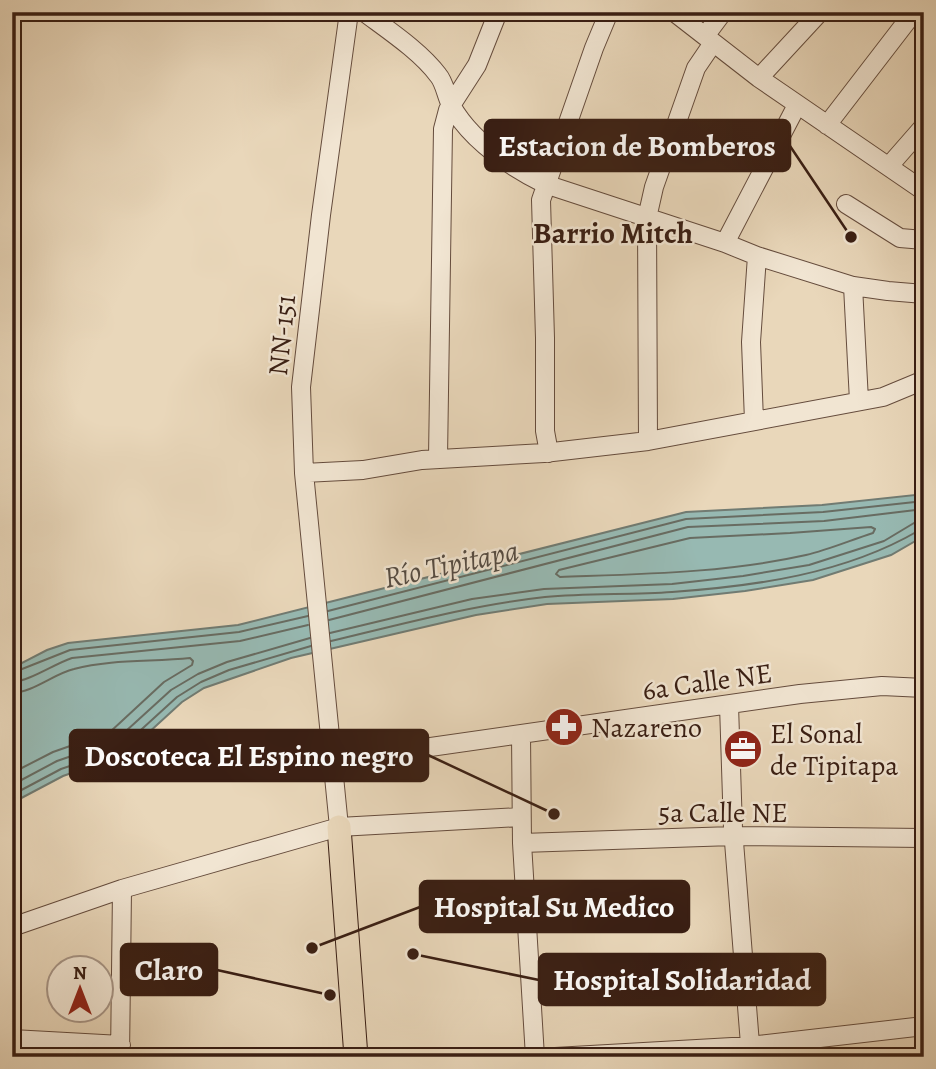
<svg xmlns="http://www.w3.org/2000/svg" width="936" height="1069" viewBox="0 0 936 1069" font-family="Alegreya,serif">
<style>
.water{fill:#97b9b2;stroke:#717b72;stroke-width:2}
.lines{fill:none;stroke-linecap:round;stroke-linejoin:round}
.shore{stroke:#686c62;stroke-width:2}
.minor-casing{stroke:#654c3d;stroke-width:20}
.major-casing{stroke:#391e13;stroke-width:25}
.minor{stroke:#f1e5d2;stroke-width:18}
.major{stroke:#e9d7ba;stroke-width:23}
.labels{text-anchor:middle;stroke-width:5;stroke-linejoin:round;paint-order:stroke}
.street-label{font-size:28px;fill:#391e13;stroke:#f1e5d2}
.poi-label{font-size:28px;fill:#391e13;stroke:#f1e5d2;text-anchor:start}
.neighbourhood-label{font-size:30px;font-weight:bold;fill:#391e13;stroke:#f1e5d2}
.water-label{font-size:30px;font-style:italic;fill:#554c43;stroke:#f1e5d2}
.leader{fill:none;stroke:#391e13;stroke-width:2.5}
.callout-dot{fill:#391e13;stroke:#f1e5d2;stroke-width:2.5}
.callout{fill:#391e13;stroke:#391e13;stroke-width:2.5}
.callout-label{font-size:30px;text-anchor:middle;font-weight:bold;fill:#fff}
</style>
<rect width="100%" height="100%" fill="#e9d7ba"/>
<filter id="stains"><feTurbulence type="fractalNoise" baseFrequency=".00286" numOctaves="4"/><feColorMatrix values="0 0 0 0 .2 0 0 0 0 .09 0 0 0 0 .02 0 0 0 .5 -.17"/></filter>
<radialGradient id="worn" r=".72"><stop offset=".6" stop-color="#630" stop-opacity="0"/><stop offset="1" stop-color="#630" stop-opacity=".3"/></radialGradient>
<path class="water" d="M 924,494 L 924,536 L 891,555 L 813,580 L 745,591 L 673,599 L 547,604 L 476,615 L 291,658 L 204,688 L 182,702 L 124,755 L 63,776 L 12,803 L 12,668 L 47,650 L 68,643 L 238,625 L 686,512 L 822,505 Z"/>
<g class="lines">
<path class="shore" d="M 871,527 L 875,529 L 873,533 C 851,540 828,550 806,555 C 726,573 642,574 560,577 L 556,574 L 559,570 L 690,538 L 790,533 Z
M 328,611 L 686,519 L 823,512 L 924,501
M 329,620 L 688,527 L 824,521 L 924,509
M 330,633 L 472,599 L 544,589 L 672,584 L 743,576 L 809,565 L 884,541 L 914,523 L 924,522
M 331,641 C 402,624 472,605 545,597 C 587,593 630,595 672,592 C 756,586 844,574 918,531 L 924,530
M 12,673 L 70,650 L 239,632 L 308,616
M 12,682 C 30,681 54,664 72,658 L 240,641 L 308,625
M 12,693 C 34,692 53,674 74,669 C 111,659 152,662 190,658 L 193,661 L 192,665 L 164,682 L 110,732 L 53,752 L 12,773
M 12,785 L 57,761 L 115,741 L 171,690 L 198,674 L 227,662 L 310,638
M 12,795 L 61,769 L 120,749 L 177,697 L 201,682 L 229,670 L 311,646"/>
<defs>
<path id="minor" d="M 364,12 C 388,30 420,51 438,75 C 445,83 446,96 451,105 C 471,141 509,166 545,184 L 725,243 L 757,256 L 853,286 L 888,291 L 924,294
M 674,12 L 759,78 L 924,191
M 705,36 L 723,12
M 759,78 L 820,12
M 827,125 L 914,12
M 889,166 L 924,126
M 846,204 L 900,238 L 924,240
M 725,243 L 797,105
M 853,286 L 859,401
M 754,421 L 751,342 L 757,256
M 648,441 L 647,218 L 654,187 L 696,68 L 713,43
M 549,453 L 545,431 L 545,338 L 541,200 L 594,48 L 609,12
M 438,458 L 443,129 L 448,110 L 477,65 L 498,12
M 304,473 L 363,470 L 422,460 L 544,453 L 648,441 L 883,397 L 924,380
M 729,705 L 733,829 L 751,1057
M 521,734 L 522,843 L 535,1057
M 333,761 L 800,694 L 882,686 L 924,688
M 339,827 L 304,473 L 301,387 L 321,215 L 349,12
M 522,843 L 733,836 L 924,838
M 12,927 L 122,889 L 339,827 L 521,817
M 12,1039 L 121,1045
M 120,1057 L 122,889
M 555,1057 L 750,1046 L 924,1026"/>
<path id="major" d="M 339,827 L 356,1057"/>
</defs>
<use href="#minor" class="minor-casing"/>
<use href="#major" class="major-casing"/>
<use href="#minor" class="minor"/>
<use href="#major" class="major"/>
</g>
<defs>
<symbol id="pharmacy-disc" viewBox="-11 -11 22 22"><circle r="9.5" fill="#8f2418" stroke="#f1e5d2"/><path d="M-2-6h4v4h4v4h-4v4h-4v-4h-4v-4h4Z" fill="#fff"/></symbol>
<symbol id="office-disc" viewBox="-11 -11 22 22"><circle r="9.5" fill="#8f2418" stroke="#f1e5d2"/><path d="M-6-3h4V-5.5h4V-3h4V5H-6ZM-1-4.5V-3h2v-1.5ZM-6 0V1H6V0Z" fill="#fff"/></symbol>
</defs>
<g fill-rule="evenodd">
<use href="#pharmacy-disc" x="542" y="705" width="44" height="44"/>
<use href="#office-disc" x="721" y="727" width="44" height="44"/>
</g>
<g class="labels">
<g class="street-label">
<text transform="translate(281 335) rotate(-84)" y="10">NN-151</text>
<text transform="translate(707 681) rotate(-8)" y="10">6a Calle NE</text>
<text x="723" y="822">5a Calle NE</text>
</g>
<g class="poi-label">
<text x="591" y="737">Nazareno</text>
<text x="770" y="743">El Sonal<tspan x="770" dy="32">de Tipitapa</tspan></text>
</g>
<g class="neighbourhood-label">
<text x="613" y="243">Barrio Mitch</text>
</g>
<g class="water-label">
<text transform="translate(451 564) rotate(-12)" y="10">Río Tipitapa</text>
</g>
</g>
<path class="leader" d="M851 237L790 146M554 814L428 755M312 948L420 907M330 995L217 970M413 954L539 980"/>
<g class="callout-dot">
<circle cx="851" cy="237" r="7"/>
<circle cx="554" cy="814" r="7"/>
<circle cx="312" cy="948" r="7"/>
<circle cx="330" cy="995" r="7"/>
<circle cx="413" cy="954" r="7"/>
</g>
<g class="callout">
<rect x="485" y="120" width="305" height="51" rx="7"/>
<rect x="70" y="730" width="358" height="51" rx="7"/>
<rect x="420" y="881" width="269" height="51" rx="7"/>
<rect x="121" y="944" width="96" height="51" rx="7"/>
<rect x="539" y="954" width="286" height="51" rx="7"/>
</g>
<g class="callout-label">
<text x="637" y="156">Estacion de Bomberos</text>
<text x="249" y="766">Doscoteca El Espino negro</text>
<text x="554" y="917">Hospital Su Medico</text>
<text x="169" y="980">Claro</text>
<text x="682" y="990">Hospital Solidaridad</text>
</g>
<rect width="936" height="1069" fill="none" stroke="#e9d7ba" stroke-width="42"/>
<rect x="14" y="14" width="908" height="1041" fill="none" stroke="#391e13" stroke-width="3.5"/>
<rect x="21" y="21" width="894" height="1027" fill="none" stroke="#391e13" stroke-width="2"/>
<g transform="translate(80 989)"><circle r="33" fill="#f1e5d2" stroke="#a79586" stroke-width="2"/>
<path d="M0-5L12 26L0 18L-12 26Z" fill="#8f2418"/>
<text y="-10" font-size="19" font-weight="bold" text-anchor="middle" fill="#391e13">N</text>
</g>
<rect width="100%" height="100%" filter="url(#stains)"/>
<rect width="100%" height="100%" fill="url(#worn)"/>
</svg>
